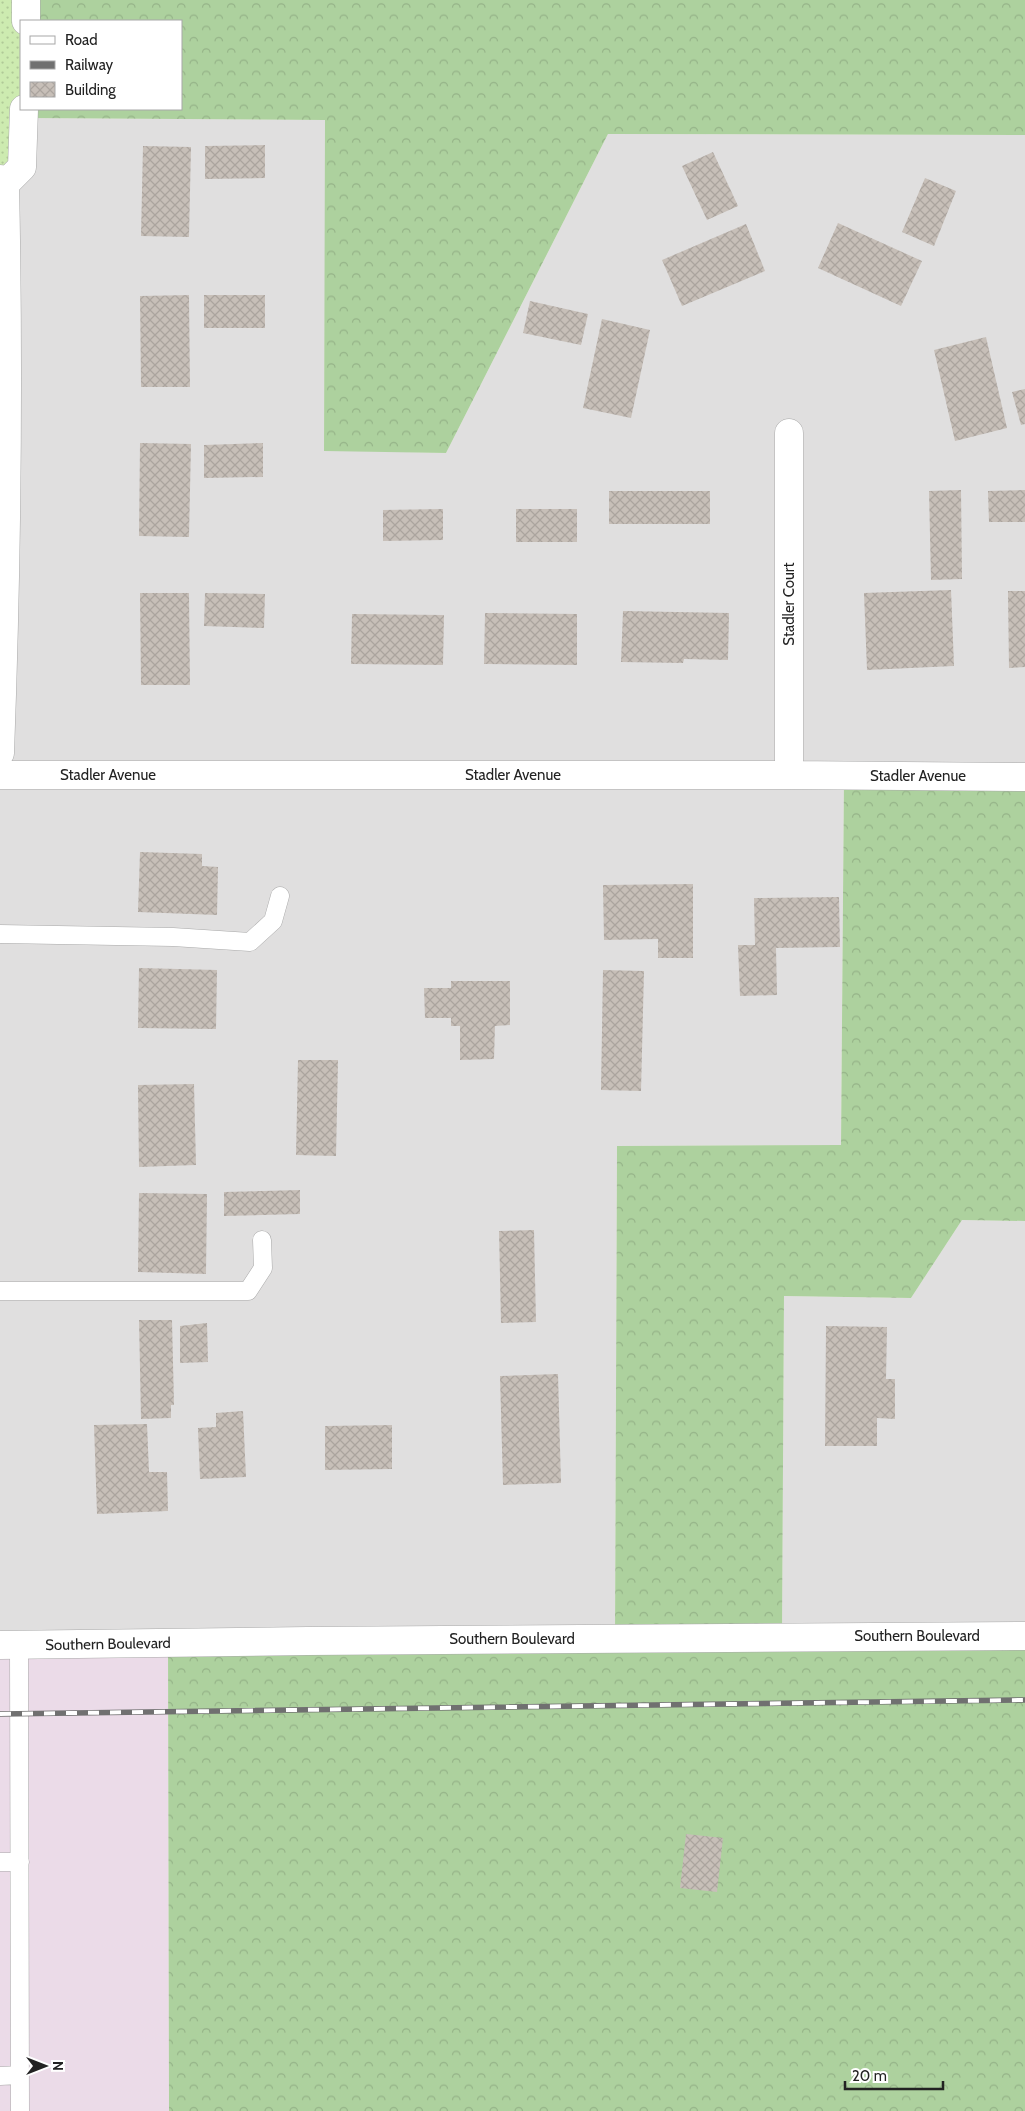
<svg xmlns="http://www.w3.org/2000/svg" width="1025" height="2111" viewBox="0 0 1025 2111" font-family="Cabin,sans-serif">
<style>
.residential{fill:#e0dfdf}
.industrial{fill:#ebdbe8}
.grass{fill:url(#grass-dots)}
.forest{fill:url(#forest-crowns)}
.building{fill:url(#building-cross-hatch)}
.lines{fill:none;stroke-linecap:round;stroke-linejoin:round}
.service-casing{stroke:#a9a9a9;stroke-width:19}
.minor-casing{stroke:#a9a9a9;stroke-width:29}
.tertiary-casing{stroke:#a9a9a9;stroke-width:29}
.service{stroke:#fff;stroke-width:18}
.minor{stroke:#fff;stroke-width:28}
.tertiary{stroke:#fff;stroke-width:28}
.rail-casing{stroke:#707070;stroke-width:5.5}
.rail{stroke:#fff;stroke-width:4;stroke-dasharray:11;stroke-linecap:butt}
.labels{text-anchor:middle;stroke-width:4.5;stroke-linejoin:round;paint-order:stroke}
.street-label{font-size:15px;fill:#222;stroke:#fff}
</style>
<defs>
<pattern id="grass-dots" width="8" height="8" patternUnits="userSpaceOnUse" patternTransform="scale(1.25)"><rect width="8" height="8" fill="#cdebb0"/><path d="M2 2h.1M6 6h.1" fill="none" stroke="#b0c997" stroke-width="1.8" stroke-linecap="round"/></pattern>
<pattern id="forest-crowns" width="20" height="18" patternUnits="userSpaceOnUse" patternTransform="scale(1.25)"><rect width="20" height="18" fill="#add19e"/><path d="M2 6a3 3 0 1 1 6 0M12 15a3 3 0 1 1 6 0" fill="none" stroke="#95b388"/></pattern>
<pattern id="building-cross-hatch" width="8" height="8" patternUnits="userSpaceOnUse" patternTransform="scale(1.25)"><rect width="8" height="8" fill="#c7bfb8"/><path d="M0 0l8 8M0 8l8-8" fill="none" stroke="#aba49e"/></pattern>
</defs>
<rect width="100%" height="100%" fill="#f2efe9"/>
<path class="residential" d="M 23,118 L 326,120 L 324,450 L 446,453 L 608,134 L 1025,135 L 1025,777 L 844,776 L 841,1145 L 617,1146 L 615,1638 L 0,1645 L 0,179 Z
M 962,1220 L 1025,1221 L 1025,1636 L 782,1637 L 784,1296 L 911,1298 Z"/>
<path class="industrial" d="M 168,1643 L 169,2111 L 0,2111 L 0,1645 Z"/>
<path class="grass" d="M 0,0 L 26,0 L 21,21 L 22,167 L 0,179 Z"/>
<path class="forest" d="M 26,0 L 1025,0 L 1025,135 L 608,134 L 446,453 L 324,451 L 325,120 L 23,118 L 24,109 L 181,109 L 181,21 L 26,21 Z
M 844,775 L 1025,777 L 1025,1221 L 962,1220 L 911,1298 L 784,1296 L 782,1637 L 1025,1636 L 1025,2111 L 169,2111 L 168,1643 L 615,1638 L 617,1146 L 841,1145 Z"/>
<path class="building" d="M 265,145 L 265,178 L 205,179 L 205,146 Z
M 143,146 L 191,147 L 189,237 L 141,236 Z
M 713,152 L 738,206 L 707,220 L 682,166 Z
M 925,178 L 956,191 L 934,246 L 902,232 Z
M 838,223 L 922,261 L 901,306 L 818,268 Z
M 746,224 L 765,271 L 682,306 L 662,260 Z
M 189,295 L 190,387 L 141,387 L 140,296 Z
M 204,295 L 265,295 L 265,328 L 204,328 Z
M 530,301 L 588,314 L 581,345 L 523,333 Z
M 602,319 L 650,330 L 631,418 L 583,408 Z
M 986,337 L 1007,428 L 955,441 L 934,350 Z
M 1025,389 L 1025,424 L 1021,425 L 1012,392 Z
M 140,443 L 191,444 L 189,537 L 139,536 Z
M 263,443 L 263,477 L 204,478 L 204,445 Z
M 961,490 L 962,579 L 931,580 L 929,491 Z
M 1025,490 L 1025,522 L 989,522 L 988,491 Z
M 609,491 L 710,491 L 710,524 L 609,524 Z
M 443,509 L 443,540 L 383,541 L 383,510 Z
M 516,509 L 577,509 L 577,542 L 516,542 Z
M 951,590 L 954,666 L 867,670 L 864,593 Z
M 1008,591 L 1025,591 L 1025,667 L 1009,668 Z
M 140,593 L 189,593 L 190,685 L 141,685 Z
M 205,593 L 265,594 L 264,628 L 204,626 Z
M 623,611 L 729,613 L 728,660 L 684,659 L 683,663 L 621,662 Z
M 485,613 L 577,614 L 577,665 L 484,664 Z
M 352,614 L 444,615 L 443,665 L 351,664 Z
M 140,852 L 202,854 L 202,866 L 218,867 L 217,915 L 138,912 Z
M 693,884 L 693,958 L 658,958 L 658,939 L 604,940 L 603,885 Z
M 839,897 L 840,947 L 776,948 L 777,995 L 740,996 L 738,945 L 755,945 L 754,898 Z
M 139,968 L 217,970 L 216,1029 L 138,1028 Z
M 603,970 L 644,971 L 641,1091 L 601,1090 Z
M 451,981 L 510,981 L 510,1025 L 495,1026 L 494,1059 L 460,1060 L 460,1026 L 451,1026 L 451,1018 L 425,1018 L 424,988 L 451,988 Z
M 298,1060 L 338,1060 L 336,1156 L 296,1155 Z
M 194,1084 L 196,1165 L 139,1167 L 138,1085 Z
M 300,1190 L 300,1214 L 224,1216 L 224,1192 Z
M 139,1193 L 207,1194 L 206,1274 L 138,1272 Z
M 534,1230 L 536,1322 L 501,1323 L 499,1231 Z
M 139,1320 L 172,1320 L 174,1405 L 171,1405 L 171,1418 L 141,1419 Z
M 207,1323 L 208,1362 L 180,1363 L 180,1326 Z
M 826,1326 L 887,1327 L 886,1379 L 895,1379 L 895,1419 L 877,1418 L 877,1446 L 825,1446 Z
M 558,1374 L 561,1483 L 503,1485 L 500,1376 Z
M 243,1411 L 246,1477 L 200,1479 L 198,1428 L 216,1427 L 216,1413 Z
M 147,1424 L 149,1472 L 167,1472 L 168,1511 L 97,1514 L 94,1425 Z
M 392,1425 L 392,1469 L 325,1470 L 325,1426 Z
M 686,1834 L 723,1838 L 717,1892 L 680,1888 Z"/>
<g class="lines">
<defs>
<path id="service" d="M 0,934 L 173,937 L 250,942 L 273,921 L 280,896
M 0,1291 L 248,1291 L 263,1268 L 262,1240
M 19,1646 L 20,2111
M 0,1862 L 20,1862
M 0,2076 L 20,2075"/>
<path id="minor" d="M 26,0 L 26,21
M 0,179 L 5,184 C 9,373 7,563 0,753
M 5,184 L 22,167 L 24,109
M 789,433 L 789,775
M 0,775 L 789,775 L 1025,777"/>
<path id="tertiary" d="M 0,1645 L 308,1641 L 1025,1636"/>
</defs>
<use href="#service" class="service-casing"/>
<use href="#minor" class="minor-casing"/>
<use href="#tertiary" class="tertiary-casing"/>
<use href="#service" class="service"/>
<use href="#minor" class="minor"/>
<use href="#tertiary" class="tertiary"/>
<defs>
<path id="rail" d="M 0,1714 L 1025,1700"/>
</defs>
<use href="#rail" class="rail-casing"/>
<use href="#rail" class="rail"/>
</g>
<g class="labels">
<g class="street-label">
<text transform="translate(789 604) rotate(-90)" y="5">Stadler Court</text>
<text x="108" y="780">Stadler Avenue</text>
<text x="513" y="780">Stadler Avenue</text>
<text x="918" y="781">Stadler Avenue</text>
<text x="917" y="1641">Southern Boulevard</text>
<text x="512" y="1644">Southern Boulevard</text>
<text transform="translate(108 1644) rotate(-1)" y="5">Southern Boulevard</text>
</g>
</g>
<rect x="20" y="20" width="162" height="90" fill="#ffffff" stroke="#a7a7a7"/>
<rect x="30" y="36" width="25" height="8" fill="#ffffff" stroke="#a7a7a7"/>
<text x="65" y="45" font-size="15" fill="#222222">Road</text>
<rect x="30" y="61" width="25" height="8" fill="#707070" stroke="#a7a7a7"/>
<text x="65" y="70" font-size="15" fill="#222222">Railway</text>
<rect x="30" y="82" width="25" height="15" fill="url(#building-cross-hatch)" stroke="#a7a7a7"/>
<text x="65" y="95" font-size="15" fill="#222222">Building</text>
<g transform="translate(45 2066) rotate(90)" stroke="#ffffff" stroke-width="4" paint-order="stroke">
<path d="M0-4L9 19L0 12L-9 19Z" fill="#222222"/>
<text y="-8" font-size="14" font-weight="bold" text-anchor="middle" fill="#222222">N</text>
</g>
<path d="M845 2081v8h98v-8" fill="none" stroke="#222222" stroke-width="2.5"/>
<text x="852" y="2081" font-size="15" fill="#222222" stroke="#ffffff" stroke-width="4" paint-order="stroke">20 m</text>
</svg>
